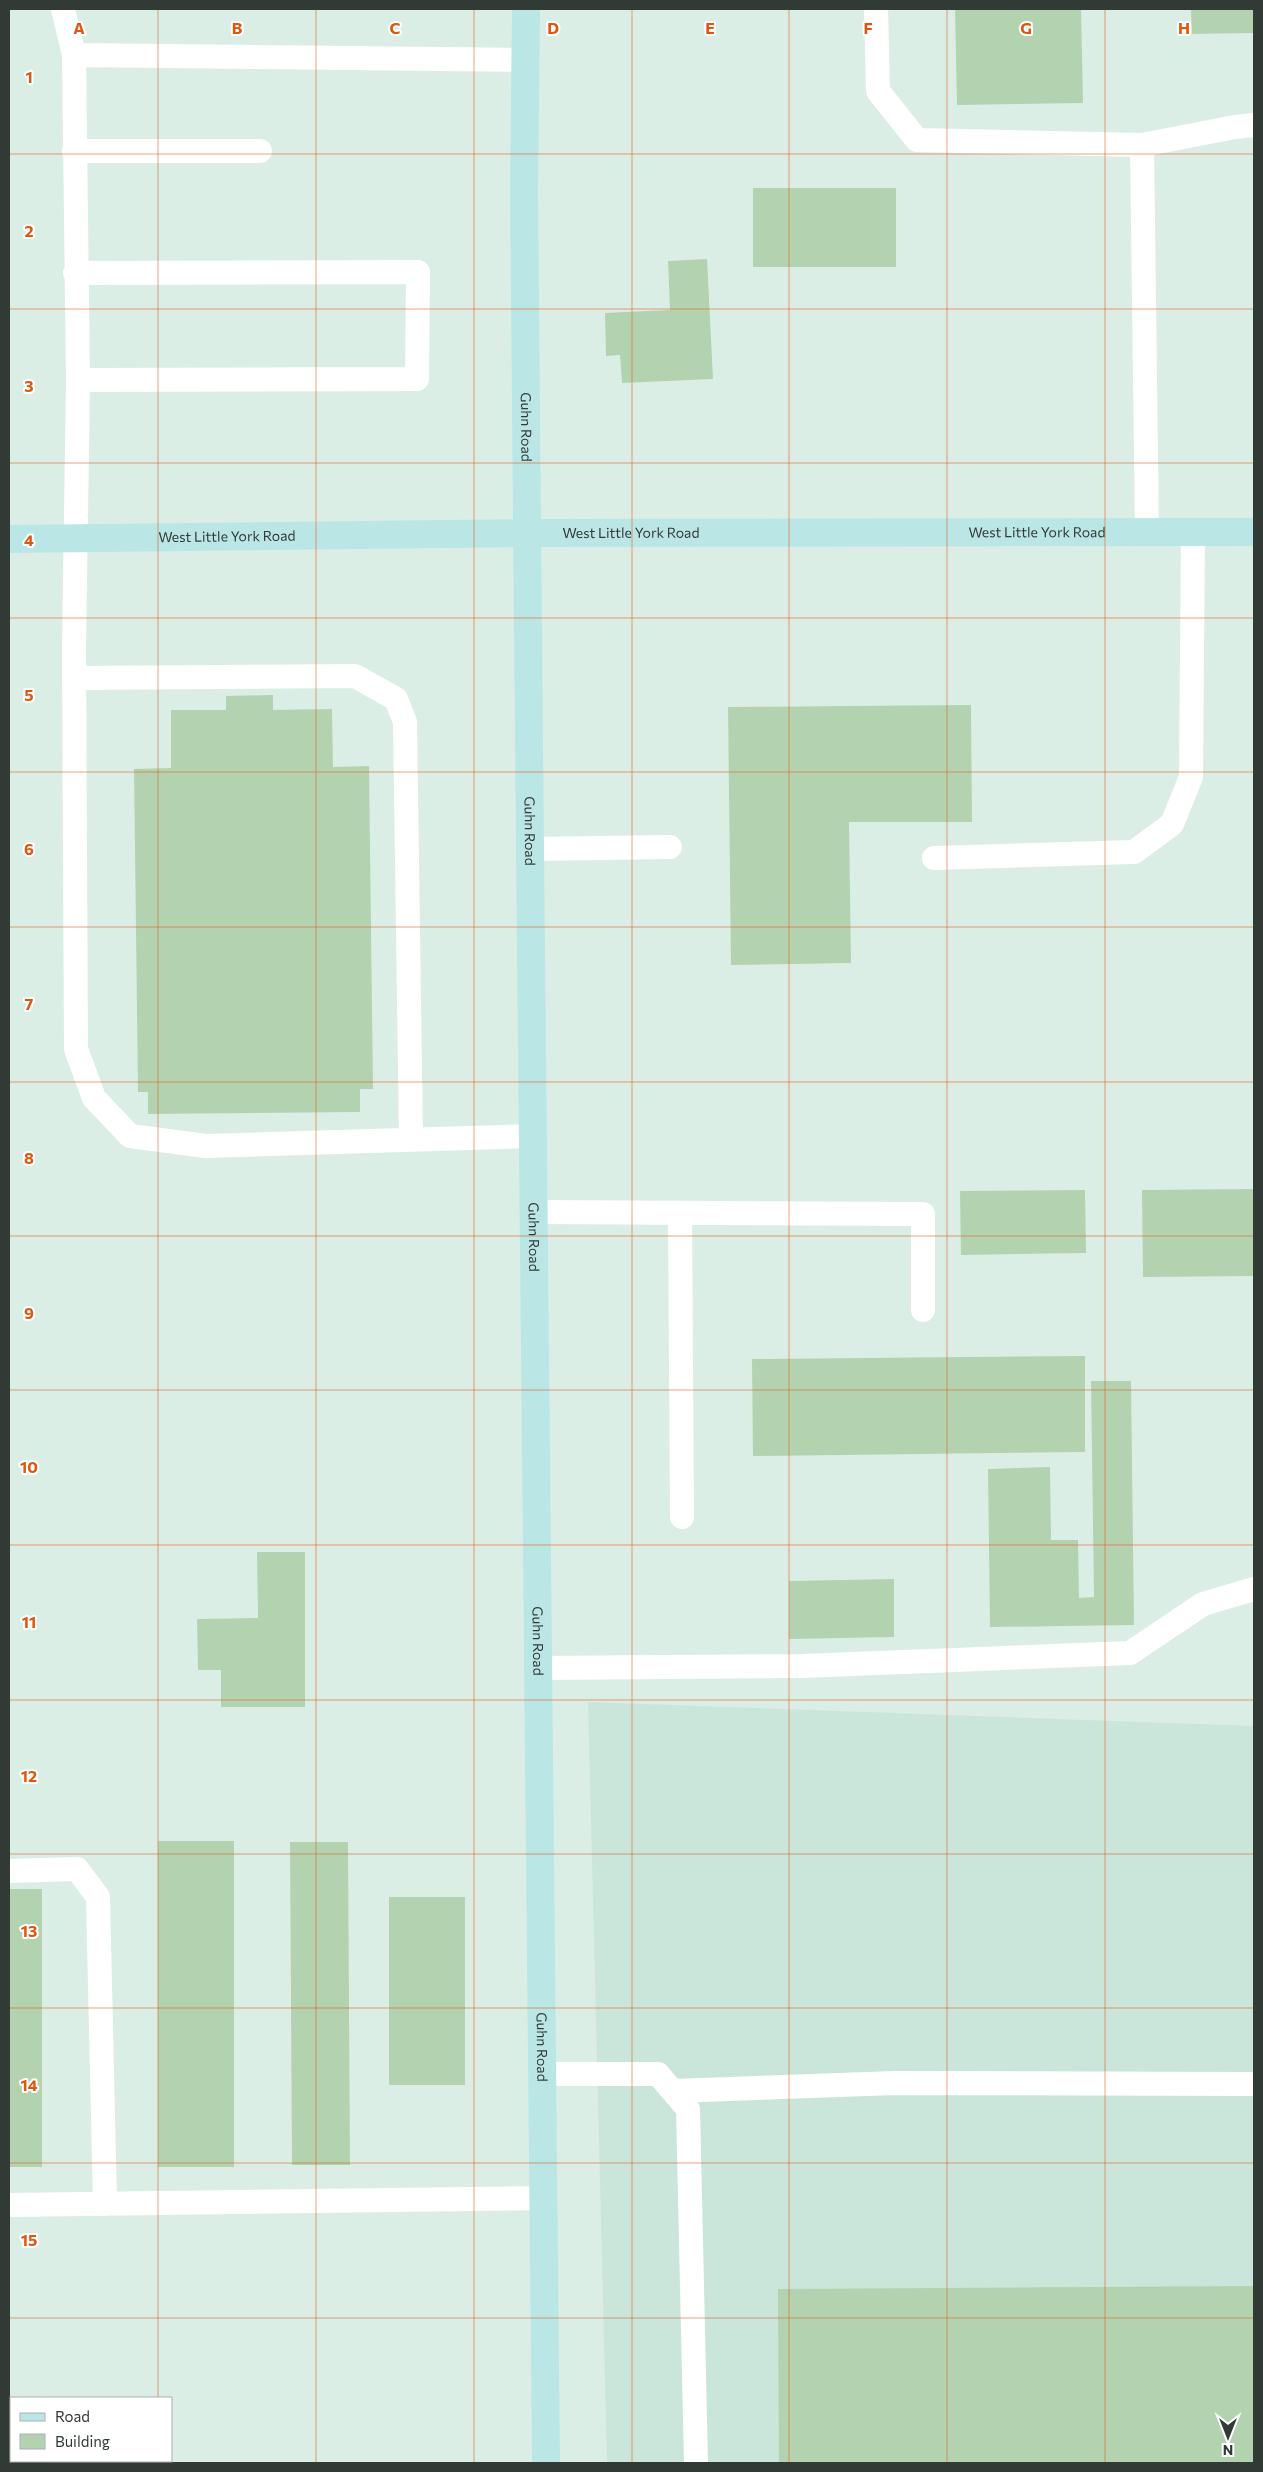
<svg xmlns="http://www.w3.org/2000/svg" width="1263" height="2472" viewBox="0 0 1263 2472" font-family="Commissioner,sans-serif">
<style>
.built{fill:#cae6da}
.building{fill:#b3d3b0}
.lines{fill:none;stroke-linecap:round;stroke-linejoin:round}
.lane{stroke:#fff;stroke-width:24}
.secondary{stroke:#bbe6e6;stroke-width:28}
.grid{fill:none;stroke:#df570e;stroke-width:1;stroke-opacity:0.55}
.labels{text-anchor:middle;stroke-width:4;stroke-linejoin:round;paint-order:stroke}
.street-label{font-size:14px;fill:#323a36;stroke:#fff}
.grid-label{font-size:16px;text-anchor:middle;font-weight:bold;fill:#df570e;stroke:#fff;stroke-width:4;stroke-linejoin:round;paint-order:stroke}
</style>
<rect width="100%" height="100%" fill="#dbeee6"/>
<path class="built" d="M 588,1702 L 1254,1726 L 1254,2463 L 607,2463 Z"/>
<path class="building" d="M 955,9 L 1081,9 L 1083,103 L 957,105 Z
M 1191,9 L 1254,9 L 1254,33 L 1192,34 Z
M 753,188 L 896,188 L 896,267 L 753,267 Z
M 707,259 L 713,379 L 622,383 L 620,355 L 606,356 L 605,313 L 670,310 L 668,261 Z
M 273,695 L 273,710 L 332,709 L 333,767 L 369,766 L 373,1089 L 360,1089 L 360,1112 L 148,1114 L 148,1092 L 138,1092 L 134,769 L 171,768 L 171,710 L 226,710 L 226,696 Z
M 971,705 L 972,822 L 849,822 L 851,963 L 731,965 L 728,707 Z
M 1254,1189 L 1254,1276 L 1143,1277 L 1142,1190 Z
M 1085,1190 L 1086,1253 L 961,1255 L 960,1191 Z
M 1085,1356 L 1085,1452 L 753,1456 L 752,1359 Z
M 1091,1381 L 1131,1381 L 1134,1625 L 990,1627 L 988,1469 L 1050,1467 L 1051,1540 L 1078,1540 L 1079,1598 L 1094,1597 Z
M 257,1552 L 305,1552 L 305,1707 L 221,1707 L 221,1670 L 198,1670 L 197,1619 L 258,1618 Z
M 894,1579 L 894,1637 L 789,1639 L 789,1581 Z
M 158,1841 L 234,1841 L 234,2167 L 158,2167 Z
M 290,1842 L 348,1842 L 350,2165 L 292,2165 Z
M 9,1889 L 42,1889 L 42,2167 L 9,2167 Z
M 389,1897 L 465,1897 L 465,2085 L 389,2085 Z
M 1254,2286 L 1254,2463 L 779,2463 L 778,2289 Z"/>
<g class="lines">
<path class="lane" d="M 63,9 L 74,55 L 78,380 L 74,649 L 76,1049 L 94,1098 L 130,1136 L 206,1146 L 533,1136
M 876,9 L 878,91 L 917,140 L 1142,145 L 1235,127 L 1254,125
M 74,55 L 525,60
M 1142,145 L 1147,532
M 74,151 L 260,151
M 75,273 L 418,272 L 417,379 L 78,380
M 74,678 L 355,676 L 396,699 L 405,722 L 411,1139
M 530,849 L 670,847
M 934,858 L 1134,852 L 1172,824 L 1191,777 L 1193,532
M 534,1212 L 923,1214 L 923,1310
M 680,1214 L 682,1517
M 538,1668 L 802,1666 L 1130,1653 L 1203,1604 L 1254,1589
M 9,1871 L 77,1869 L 98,1897 L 105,2204
M 542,2074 L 658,2074 L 688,2109 L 696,2463
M 673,2091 L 895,2083 L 1254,2084
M 9,2205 L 543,2198"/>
<g class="secondary">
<path id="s1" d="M 526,9 L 524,190 L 530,849 L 546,2463"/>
<path id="s2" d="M 9,539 L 527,533 L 1254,532"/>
</g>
</g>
<path class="grid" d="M 158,9 L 158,2398M 316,9 L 316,2463M 474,9 L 474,2463M 632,9 L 632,2463M 789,9 L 789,2463M 947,9 L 947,2463M 1105,9 L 1105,2463M 9,154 L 1254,154M 9,309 L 1254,309M 9,463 L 1254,463M 9,618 L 1254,618M 9,772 L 1254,772M 9,927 L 1254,927M 9,1082 L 1254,1082M 9,1236 L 1254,1236M 9,1390 L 1254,1390M 9,1545 L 1254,1545M 9,1700 L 1254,1700M 9,1854 L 1254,1854M 9,2008 L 1254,2008M 9,2163 L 1254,2163M 9,2318 L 1254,2318M 158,2461 L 158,2463"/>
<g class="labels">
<g class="street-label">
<text dy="5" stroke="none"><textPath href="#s1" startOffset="418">Guhn Road</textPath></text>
<text dy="5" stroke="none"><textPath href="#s2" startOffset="622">West Little York Road</textPath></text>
<text dy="5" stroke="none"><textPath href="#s2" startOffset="1028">West Little York Road</textPath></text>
<text dy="5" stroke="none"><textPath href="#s2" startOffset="218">West Little York Road</textPath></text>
<text dy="5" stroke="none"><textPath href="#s1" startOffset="822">Guhn Road</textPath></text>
<text dy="5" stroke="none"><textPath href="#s1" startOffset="1228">Guhn Road</textPath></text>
<text dy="5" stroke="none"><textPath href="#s1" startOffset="1632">Guhn Road</textPath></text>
<text dy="5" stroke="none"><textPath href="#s1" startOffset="2038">Guhn Road</textPath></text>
</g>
</g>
<g class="grid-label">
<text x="79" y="34">A</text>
<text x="237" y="34">B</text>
<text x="395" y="34">C</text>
<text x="553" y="34">D</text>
<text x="710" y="34">E</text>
<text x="868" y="34">F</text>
<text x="1026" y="34">G</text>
<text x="1184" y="34">H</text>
<text x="29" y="83">1</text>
<text x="29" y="237">2</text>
<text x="29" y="392">3</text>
<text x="29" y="546">4</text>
<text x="29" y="701">5</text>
<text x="29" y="855">6</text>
<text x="29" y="1010">7</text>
<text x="29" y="1164">8</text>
<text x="29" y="1319">9</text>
<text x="29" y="1473">10</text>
<text x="29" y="1628">11</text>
<text x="29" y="1782">12</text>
<text x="29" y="1937">13</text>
<text x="29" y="2091">14</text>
<text x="29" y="2246">15</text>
</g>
<rect width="1263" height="2472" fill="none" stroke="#323a36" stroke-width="20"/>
<rect x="10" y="2397" width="162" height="65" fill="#ffffff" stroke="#adb0af"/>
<rect x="20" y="2413" width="25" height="8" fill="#bbe6e6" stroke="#adb0af"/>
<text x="55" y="2422" font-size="15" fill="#323a36">Road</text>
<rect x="20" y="2434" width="25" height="15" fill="#b3d3b0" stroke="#adb0af"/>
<text x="55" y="2447" font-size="15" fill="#323a36">Building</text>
<g transform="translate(1228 2437) rotate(180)" stroke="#ffffff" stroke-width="4" paint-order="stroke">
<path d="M0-4L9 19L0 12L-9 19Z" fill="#323a36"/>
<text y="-8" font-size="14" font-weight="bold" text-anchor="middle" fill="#323a36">N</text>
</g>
</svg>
